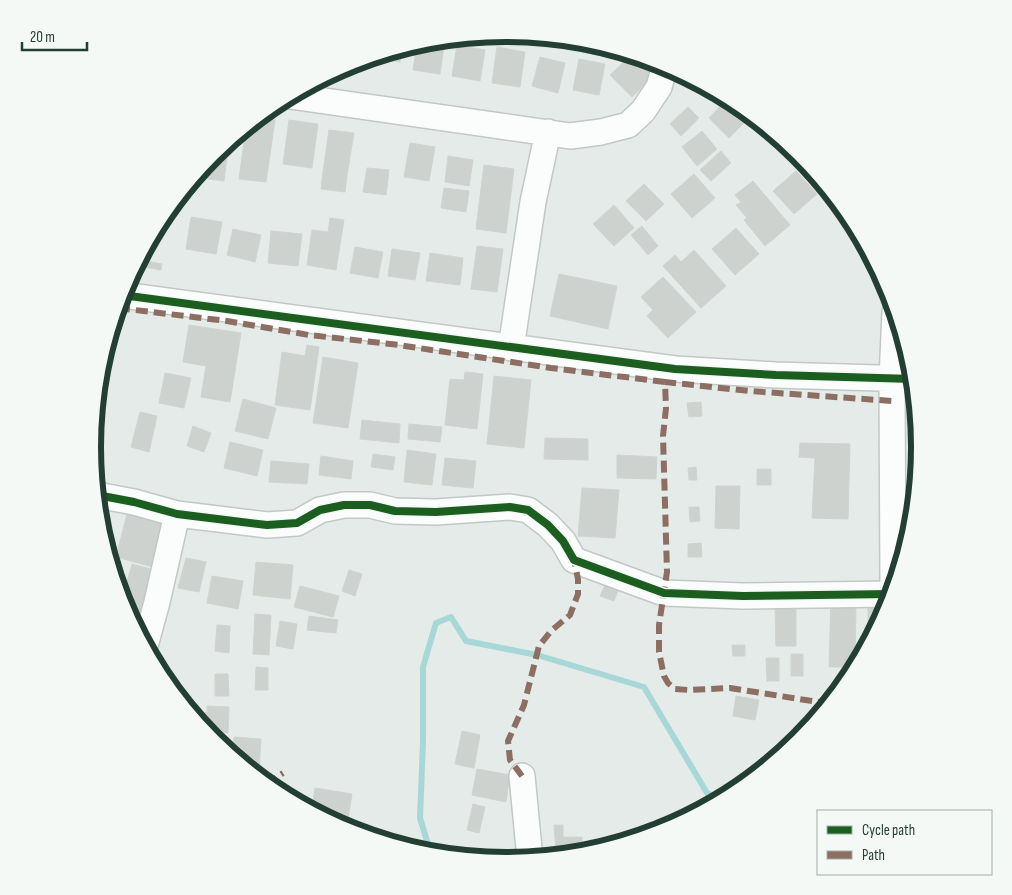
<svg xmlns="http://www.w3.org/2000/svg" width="1012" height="895" viewBox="0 0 1012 895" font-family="'Sofia Sans Condensed',sans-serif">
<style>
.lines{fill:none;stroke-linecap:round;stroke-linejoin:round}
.stream{stroke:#a7d8d7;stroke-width:6}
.building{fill:#cdd2cf;stroke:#ced4d1}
.street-casing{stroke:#c2c8c5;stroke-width:28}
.street{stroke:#fbfcfc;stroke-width:25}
.quiet{stroke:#8d6e63;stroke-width:6;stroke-dasharray:12 6;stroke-linecap:butt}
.cycleway-casing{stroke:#f4f9f6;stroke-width:11}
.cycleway{stroke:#1b5e20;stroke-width:8}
.rim{fill:none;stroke:#233e33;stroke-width:6}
</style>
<rect width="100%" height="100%" fill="#e5ebe8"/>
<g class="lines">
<path class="stream" d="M 431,854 L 420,818 L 423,742 L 423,667 L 436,623 L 451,617 L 466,641 L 537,655 L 644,687 L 707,793 L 720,800"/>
</g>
<path class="building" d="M 446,40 L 444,46 L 425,42 L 426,42 Z
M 422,43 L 444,46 L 440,74 L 413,70 L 417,44 Z
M 457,45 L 485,50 L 480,81 L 452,76 Z
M 497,47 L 525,52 L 520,87 L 492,83 Z
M 402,49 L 400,62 L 372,58 Z
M 631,55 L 656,63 L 662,69 L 632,97 L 610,75 Z
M 540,57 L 565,63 L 558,93 L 532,86 Z
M 579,59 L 605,64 L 599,95 L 573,90 Z
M 727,99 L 736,104 L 751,116 L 729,138 L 709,118 Z
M 688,107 L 699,118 L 681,136 L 670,124 Z
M 259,117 L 275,120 L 266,182 L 239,179 L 246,128 Z
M 289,120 L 318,124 L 312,168 L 283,164 Z
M 329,130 L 354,133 L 347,175 L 323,172 Z
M 702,131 L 717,149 L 697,166 L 682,147 Z
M 777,137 L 799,155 L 836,200 L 834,204 L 773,140 Z
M 410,143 L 435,147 L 429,181 L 404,177 Z
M 721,151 L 731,163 L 711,181 L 700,170 Z
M 213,155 L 227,157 L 224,181 L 202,178 L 203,168 Z
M 448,156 L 473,160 L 469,186 L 445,182 Z
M 484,165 L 514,169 L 506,233 L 476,229 Z
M 367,168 L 389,170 L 386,195 L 363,192 Z
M 796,171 L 817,194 L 794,214 L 773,191 Z
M 323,172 L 347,175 L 345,192 L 321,189 Z
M 694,174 L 715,198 L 692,218 L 671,194 Z
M 753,181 L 790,225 L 765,246 L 744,220 L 747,218 L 736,205 L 741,202 L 735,195 Z
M 644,184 L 664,204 L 646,221 L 626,201 Z
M 444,188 L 469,191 L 466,212 L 441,208 Z
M 614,205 L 634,228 L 614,246 L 593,224 Z
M 191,217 L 222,222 L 216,254 L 186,249 Z
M 330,218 L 344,220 L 336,270 L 307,265 L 312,230 L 328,232 Z
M 642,226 L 658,246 L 648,255 L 631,235 Z
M 736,228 L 759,254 L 735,275 L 712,249 Z
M 233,229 L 261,235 L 255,262 L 227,255 Z
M 271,231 L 302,234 L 298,266 L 268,263 Z
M 477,246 L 503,249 L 497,292 L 471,289 Z
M 355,247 L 383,252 L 378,278 L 350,273 Z
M 392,249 L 420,253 L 415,280 L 388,276 Z
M 694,250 L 726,286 L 701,308 L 663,266 L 675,255 L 681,262 Z
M 430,253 L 463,258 L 460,285 L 426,281 Z
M 146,261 L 162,264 L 161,270 L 145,267 Z
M 559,274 L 617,286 L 608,329 L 550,316 Z
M 663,277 L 696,312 L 668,338 L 647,316 L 653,310 L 641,297 Z
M 189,325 L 241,333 L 230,402 L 201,397 L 206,366 L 183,362 Z
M 307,345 L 319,347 L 310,410 L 275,405 L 282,352 L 305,356 Z
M 323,357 L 358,363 L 348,428 L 313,423 Z
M 465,372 L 483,374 L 477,429 L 445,425 L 450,379 L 464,380 Z
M 165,373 L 191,378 L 184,408 L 159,403 Z
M 494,376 L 531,380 L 524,448 L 487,444 Z
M 243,399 L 276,408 L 268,439 L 235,431 Z
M 701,402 L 702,416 L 689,417 L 687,403 Z
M 140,412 L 157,416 L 149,452 L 131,447 Z
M 362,420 L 400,424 L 399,443 L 360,439 Z
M 409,424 L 442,427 L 440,442 L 408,439 Z
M 193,426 L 211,433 L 204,452 L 187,446 Z
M 545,438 L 588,439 L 588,460 L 544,459 Z
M 230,442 L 263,450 L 257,476 L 224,468 Z
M 800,443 L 850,444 L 848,519 L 812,518 L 815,458 L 799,457 Z
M 407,450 L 436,454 L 432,485 L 404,482 Z
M 373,454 L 395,457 L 393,470 L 371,467 Z
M 617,455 L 657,457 L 656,479 L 617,478 Z
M 321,456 L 353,461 L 351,479 L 319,475 Z
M 445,458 L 476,461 L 473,488 L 442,485 Z
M 271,461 L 309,464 L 307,484 L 269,482 Z
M 696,467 L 697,480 L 689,480 L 688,468 Z
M 757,469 L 771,469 L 771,485 L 757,485 Z
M 716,486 L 740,486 L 739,529 L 715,528 Z
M 582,488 L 619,490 L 615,538 L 578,536 Z
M 689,507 L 699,507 L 700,521 L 690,522 Z
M 127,514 L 164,524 L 153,567 L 116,557 Z
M 701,543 L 702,557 L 688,557 L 688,544 Z
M 186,558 L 206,562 L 199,592 L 178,588 Z
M 256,562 L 293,565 L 290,599 L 253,595 Z
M 132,564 L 158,571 L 146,617 L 127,612 L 122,600 Z
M 349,570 L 362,574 L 355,596 L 342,591 Z
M 212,576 L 243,581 L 238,609 L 207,603 Z
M 606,583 L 619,588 L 614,601 L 600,596 Z
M 300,586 L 339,596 L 333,617 L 294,607 Z
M 831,599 L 856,600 L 855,667 L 829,667 Z
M 868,600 L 883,600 L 883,616 L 872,636 L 868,636 Z
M 775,602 L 796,602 L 796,646 L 776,646 Z
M 255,614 L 271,615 L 269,655 L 253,654 Z
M 309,616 L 338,620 L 336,633 L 307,630 Z
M 280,621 L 297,624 L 293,649 L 276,646 Z
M 217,625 L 230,626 L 229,653 L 215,651 Z
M 732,645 L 745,645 L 745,656 L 733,656 Z
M 791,654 L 803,654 L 803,676 L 791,676 Z
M 766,658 L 779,658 L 779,681 L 767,681 Z
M 256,667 L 268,668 L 268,690 L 255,690 Z
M 215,674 L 228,674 L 229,696 L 215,696 Z
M 736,696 L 759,700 L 755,720 L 733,716 Z
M 207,706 L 229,707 L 228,733 L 207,732 L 208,725 L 201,725 L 195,718 L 196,712 L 207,713 Z
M 462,731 L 480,735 L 474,768 L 455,764 Z
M 234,737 L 261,739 L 259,772 L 252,772 L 233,756 Z
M 477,769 L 510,775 L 506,802 L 472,795 Z
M 315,788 L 352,794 L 347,825 L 336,824 L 312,810 Z
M 473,804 L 485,807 L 479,833 L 467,830 Z
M 554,825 L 563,825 L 563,837 L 582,837 L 582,850 L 556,850 Z"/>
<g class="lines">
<defs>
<path id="street" d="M 290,96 L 570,136 L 601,132 L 628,125 L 643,111 L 659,87 L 665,65
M 122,295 L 675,369 L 776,375 L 913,379
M 511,348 L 533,202 L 548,132
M 97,495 L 134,502 L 177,514 L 267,525 L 297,523 L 320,510 L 344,505 L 370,505 L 395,511 L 436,512 L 510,507 L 528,510 L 548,525 L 563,541 L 574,560 L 664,593 L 743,596 L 892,594
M 893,590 L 892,379 L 895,312
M 145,646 L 157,602 L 177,514
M 522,776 L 530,859"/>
</defs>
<use href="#street" class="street-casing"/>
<use href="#street" class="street"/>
<path class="quiet" d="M 118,308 L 227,321 L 309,335 L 399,345 L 551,368 L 665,382
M 830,701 L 818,702 L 730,688 L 689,690 L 675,689 L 668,683 L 664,676 L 659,652 L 659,625 L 667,572 L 663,436 L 666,408 L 665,382 L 749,391 L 893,401
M 522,776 L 510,760 L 508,741 L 524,705 L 539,646 L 551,631 L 570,615 L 578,594 L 578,579 L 574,560
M 266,784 L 283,773"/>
<defs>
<path id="cycleway" d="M 122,295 L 675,369 L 776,375 L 913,379
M 97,495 L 134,502 L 177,514 L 267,525 L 297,523 L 320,510 L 344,505 L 370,505 L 395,511 L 436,512 L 510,507 L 528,510 L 548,525 L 563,541 L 574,560 L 664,593 L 743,596 L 892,594"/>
</defs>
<use href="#cycleway" class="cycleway-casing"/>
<use href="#cycleway" class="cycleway"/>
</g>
<path d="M0 0H1012V895H0ZM101 447a405 405 0 1 1 810 0a405 405 0 1 1-810 0Z" fill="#f4f9f6" fill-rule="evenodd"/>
<path class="rim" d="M101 447a405 405 0 1 1 810 0a405 405 0 1 1-810 0Z"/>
<rect x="817" y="810" width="175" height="65" fill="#f4f9f6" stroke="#a0aea8"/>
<rect x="827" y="826" width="25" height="8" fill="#1b5e20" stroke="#a0aea8"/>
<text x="862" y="835" font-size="15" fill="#233e33">Cycle path</text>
<rect x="827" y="851" width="25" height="8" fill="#8d6e63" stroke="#a0aea8"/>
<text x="862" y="860" font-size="15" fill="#233e33">Path</text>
<path d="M22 42v8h65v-8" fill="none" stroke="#233e33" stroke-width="2.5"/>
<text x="30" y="42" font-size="15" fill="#233e33" stroke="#f4f9f6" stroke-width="4" paint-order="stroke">20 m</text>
</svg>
